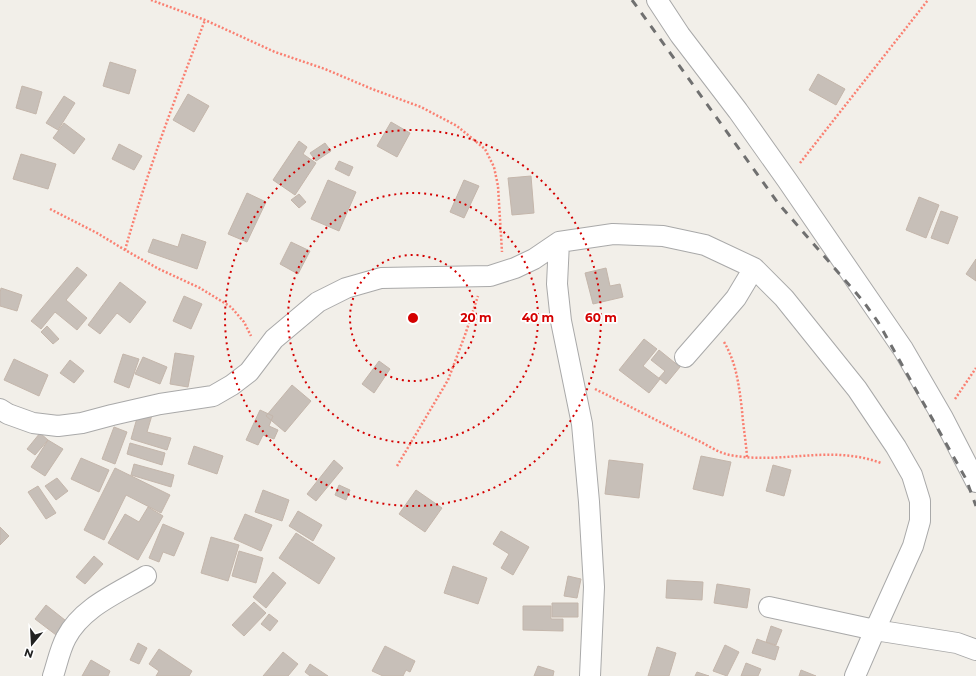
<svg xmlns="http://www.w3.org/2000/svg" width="976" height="676" viewBox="0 0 976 676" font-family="Montserrat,sans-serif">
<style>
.building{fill:#c7bfb8;stroke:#c4b6ab}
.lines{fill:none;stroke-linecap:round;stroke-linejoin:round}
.minor-casing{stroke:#a9a9a9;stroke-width:22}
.path{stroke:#fa8072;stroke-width:2.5;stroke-dasharray:2 2;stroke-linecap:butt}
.minor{stroke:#fff;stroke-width:20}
.rail{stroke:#707070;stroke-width:3;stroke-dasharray:8 8;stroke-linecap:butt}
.ring{fill:none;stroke:#d40000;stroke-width:2;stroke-dasharray:2 4}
.centre{fill:#d40000;stroke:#fff;stroke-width:2}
.ring-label{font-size:12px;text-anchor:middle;font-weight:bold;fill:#d40000;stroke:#fff;stroke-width:3.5;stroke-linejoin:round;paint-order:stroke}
</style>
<rect width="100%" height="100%" fill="#f2efe9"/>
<path class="building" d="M 110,62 L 136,70 L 129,94 L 103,86 Z
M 818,74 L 845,89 L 836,105 L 809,90 Z
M 22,86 L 42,92 L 36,114 L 16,108 Z
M 188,94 L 209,106 L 194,132 L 173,120 Z
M 64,96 L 75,103 L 58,130 L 46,123 Z
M 391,122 L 410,133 L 397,157 L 377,146 Z
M 64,123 L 85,139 L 74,154 L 53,138 Z
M 299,141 L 307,147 L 303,154 L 316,163 L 295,195 L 273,180 Z
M 325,143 L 331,151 L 316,161 L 310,153 Z
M 119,144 L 142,156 L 134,170 L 112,159 Z
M 21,154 L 56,164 L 48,189 L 13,179 Z
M 339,161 L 353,167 L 349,176 L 335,169 Z
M 531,176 L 534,213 L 512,215 L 508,178 Z
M 328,180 L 356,192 L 339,231 L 311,219 Z
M 464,180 L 479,186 L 464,218 L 450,212 Z
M 247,193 L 266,202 L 247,242 L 228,234 Z
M 299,194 L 306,202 L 299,208 L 291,200 Z
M 919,197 L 939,205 L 926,238 L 906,230 Z
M 941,211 L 958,217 L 948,244 L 931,238 Z
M 182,234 L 206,242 L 197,269 L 148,252 L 153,239 L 178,247 Z
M 291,242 L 310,251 L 298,274 L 280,264 Z
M 976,259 L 976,281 L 966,274 Z
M 77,267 L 87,275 L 66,300 L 87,318 L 77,330 L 55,312 L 41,329 L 31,321 Z
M 606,268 L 610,286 L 620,284 L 623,297 L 593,304 L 585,273 Z
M 120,282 L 146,302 L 130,323 L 117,313 L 100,334 L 88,325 Z
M 1,288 L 22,295 L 17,311 L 0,306 L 0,293 Z
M 184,296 L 202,304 L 191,329 L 173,321 Z
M 47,326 L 59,339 L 53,344 L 41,332 Z
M 644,339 L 657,349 L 643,366 L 660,379 L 649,393 L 619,370 Z
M 659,350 L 680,367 L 666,384 L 659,378 L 665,371 L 651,360 Z
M 175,353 L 194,356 L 188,387 L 170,384 Z
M 123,354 L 139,359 L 129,388 L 114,382 Z
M 143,357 L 167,367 L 160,384 L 135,374 Z
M 14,359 L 48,375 L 39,396 L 4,380 Z
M 70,360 L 84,371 L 74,383 L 60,373 Z
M 379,361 L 390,369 L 374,393 L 362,384 Z
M 292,385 L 311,401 L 285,432 L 266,416 Z
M 260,410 L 273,416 L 269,426 L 278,430 L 274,439 L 263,435 L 258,445 L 246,440 Z
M 139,411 L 152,415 L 147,432 L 171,438 L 167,450 L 131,439 Z
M 114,427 L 127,432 L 115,464 L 102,459 Z
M 40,433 L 48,440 L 35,455 L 27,449 Z
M 48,440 L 63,449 L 45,476 L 31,467 Z
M 130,443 L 165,453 L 162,465 L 127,454 Z
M 194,446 L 223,456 L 217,474 L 188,464 Z
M 701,456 L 731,462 L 723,496 L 693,489 Z
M 81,458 L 109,470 L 99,492 L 71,479 Z
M 334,460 L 343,468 L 316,501 L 307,494 Z
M 609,460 L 643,464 L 639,498 L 605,494 Z
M 134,464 L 174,475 L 171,487 L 131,475 Z
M 773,465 L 791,470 L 784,496 L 766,491 Z
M 115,468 L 170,495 L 161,513 L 126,495 L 104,540 L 84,530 Z
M 57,478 L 68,491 L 56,500 L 45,486 Z
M 339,485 L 350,490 L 346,500 L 335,495 Z
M 38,486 L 56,513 L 46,519 L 28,492 Z
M 263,490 L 289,500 L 282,521 L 255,512 Z
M 416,490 L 442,508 L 425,532 L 399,514 Z
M 148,507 L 163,516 L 138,560 L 108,543 L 125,514 L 139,522 Z
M 298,511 L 322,525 L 313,541 L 289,526 Z
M 245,514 L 272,525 L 261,551 L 234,539 Z
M 163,524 L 184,533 L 174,556 L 163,552 L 159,562 L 149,558 Z
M 0,527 L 9,536 L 0,545 Z
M 501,531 L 529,547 L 513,575 L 501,568 L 509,554 L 493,544 Z
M 296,533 L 335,558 L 319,584 L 279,558 Z
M 211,537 L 239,545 L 228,581 L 201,573 Z
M 239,551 L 263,558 L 256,583 L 232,576 Z
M 94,556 L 103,564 L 85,584 L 76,577 Z
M 453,566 L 487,578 L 478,604 L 444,593 Z
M 273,572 L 286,583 L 266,608 L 253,597 Z
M 568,576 L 581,579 L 577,598 L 564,596 Z
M 667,580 L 703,582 L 702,600 L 666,598 Z
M 717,584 L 750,589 L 747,608 L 714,603 Z
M 254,602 L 266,613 L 244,636 L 232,625 Z
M 552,603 L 578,603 L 578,617 L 552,617 Z
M 46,605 L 75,628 L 64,641 L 35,619 Z
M 523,606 L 551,606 L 551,619 L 563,619 L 563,631 L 523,630 Z
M 269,614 L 278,621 L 270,631 L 261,624 Z
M 771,626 L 782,630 L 776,645 L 766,642 Z
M 757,639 L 779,647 L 775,660 L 752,653 Z
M 138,643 L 147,648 L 139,664 L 130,660 Z
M 725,645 L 739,652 L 727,676 L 713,671 Z
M 385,646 L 415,661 L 410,672 L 406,670 L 403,676 L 383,676 L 372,671 Z
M 657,647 L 676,653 L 669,676 L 648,676 Z
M 159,649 L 192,671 L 189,676 L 156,676 L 159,671 L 149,664 Z
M 283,652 L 298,664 L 288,676 L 263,676 Z
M 91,660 L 110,671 L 108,676 L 82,676 Z
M 746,663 L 761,669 L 758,676 L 741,676 Z
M 310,664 L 328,676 L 310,676 L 305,672 Z
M 538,666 L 554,671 L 553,676 L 534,676 Z
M 801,670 L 816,676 L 799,676 Z
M 697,672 L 709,676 L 695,676 Z"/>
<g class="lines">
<defs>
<path id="minor" d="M 657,0 L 680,35 L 738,111 L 787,180 L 903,349 L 943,418 L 976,482
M 559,242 L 557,284 L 561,321 L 582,424 L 589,502 L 594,587 L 590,676
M 685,357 L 713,325 L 736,298 L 754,268
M 0,409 L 8,414 L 33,423 L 58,426 L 82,423 L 112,415 L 160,404 L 213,396 L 232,385 L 249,372 L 274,339 L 318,302 L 346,288 L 381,278 L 490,276 L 515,268 L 534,259 L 559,242 L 613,234 L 663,236 L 705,245 L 754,268 L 784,298 L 857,389 L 896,447 L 912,475 L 920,501 L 920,521 L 913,546 L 875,630 L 855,676
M 769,607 L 875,630 L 957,643 L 976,650
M 53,676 C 57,664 60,649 66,638 C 82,607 118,593 146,576"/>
</defs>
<use href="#minor" class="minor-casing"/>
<path class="path" d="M 151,0 L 205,20 L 275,52 L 325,69 L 372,89 L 421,107 L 457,126 L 485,149 L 494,167 L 498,186 L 502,252
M 800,163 L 928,0
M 50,209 L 97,233 L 125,250 L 159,269 L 200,288 L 231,307 L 244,322 L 251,336
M 125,250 C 147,172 176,96 205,20
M 724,342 C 737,364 739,387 742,410 C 743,426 746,441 747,457
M 595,389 C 630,406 664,425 699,441 C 709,446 719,453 730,455 C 781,465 830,444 881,463
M 955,399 L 976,368
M 397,466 L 448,380 L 465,335 L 478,296"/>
<use href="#minor" class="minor"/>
<path class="rail" d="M 632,0 L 778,203 L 863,301 L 878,322 L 966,479 L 976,506"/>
</g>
<g class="ring">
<circle cx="413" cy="318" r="63"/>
<circle cx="413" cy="318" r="125"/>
<circle cx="413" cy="318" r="188"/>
</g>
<circle cx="413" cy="318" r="6" class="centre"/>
<g class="ring-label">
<text x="476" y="322">20 m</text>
<text x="538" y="322">40 m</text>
<text x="601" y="322">60 m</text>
</g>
<g transform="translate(32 644) rotate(198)" stroke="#ffffff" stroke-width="3" paint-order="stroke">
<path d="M0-3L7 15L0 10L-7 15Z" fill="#222222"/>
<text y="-6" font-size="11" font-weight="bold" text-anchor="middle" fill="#222222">N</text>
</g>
</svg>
